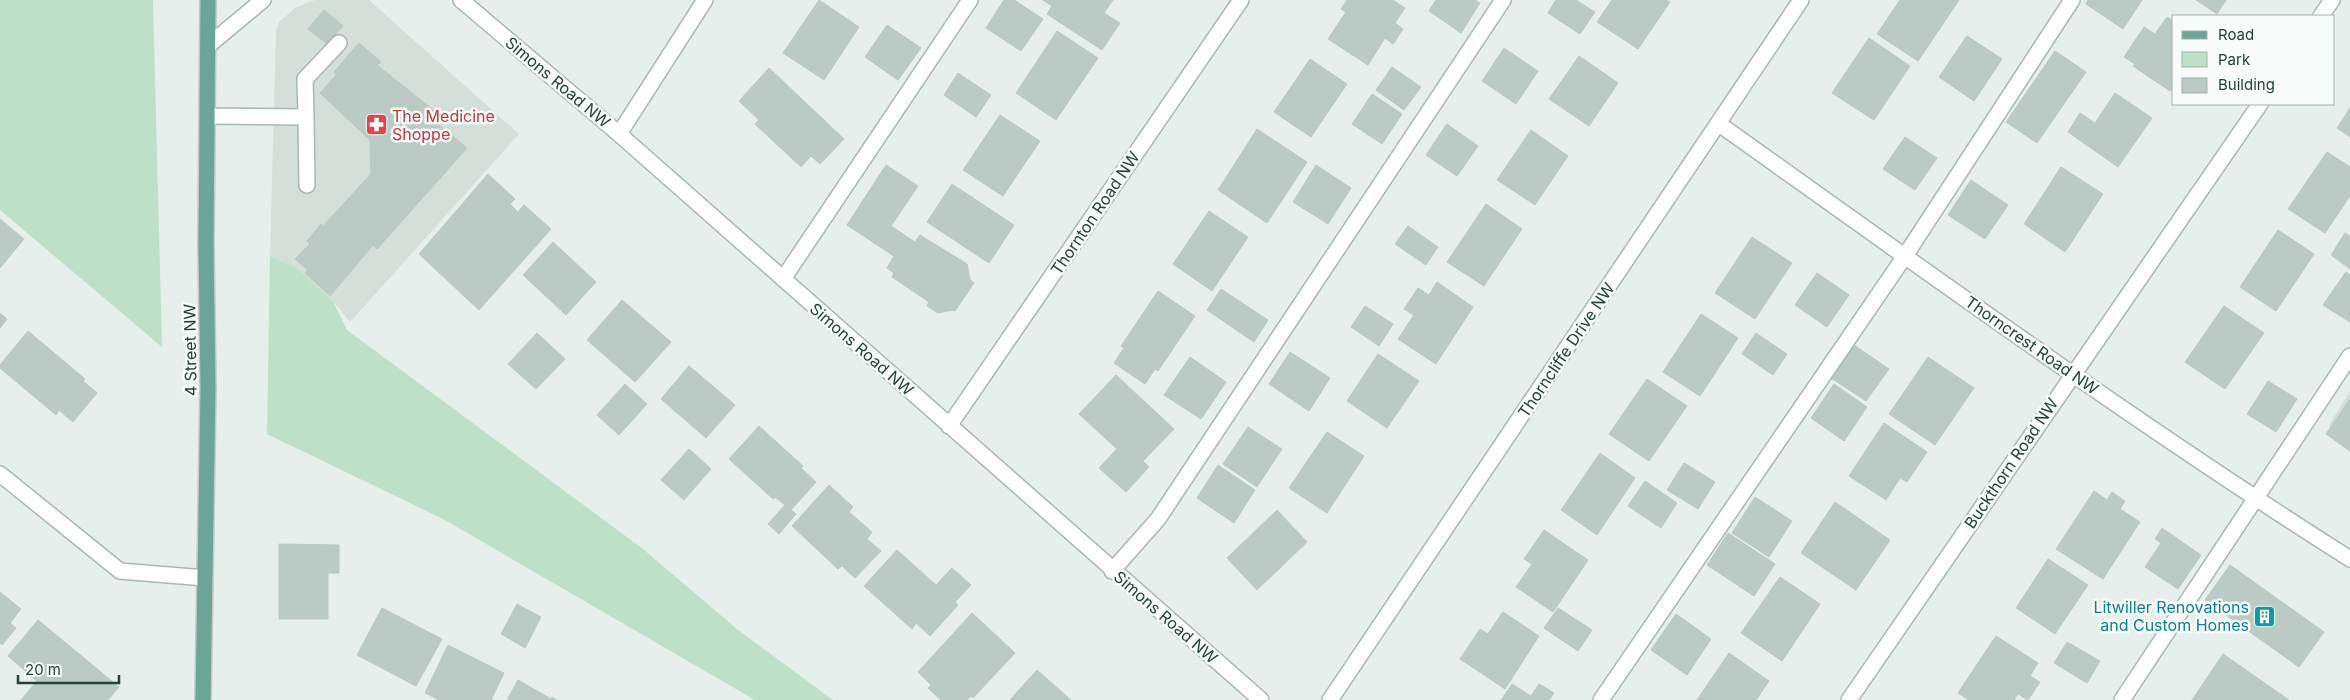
<svg xmlns="http://www.w3.org/2000/svg" width="2350" height="700" viewBox="0 0 2350 700" font-family="Inter,sans-serif">
<style>
.built{fill:#d4dfda}
.green{fill:#bfe0c8}
.building{fill:#bbcac4;stroke:#b8c9c2}
.lines{fill:none;stroke-linecap:round;stroke-linejoin:round}
.minor-casing{stroke:#a8b8b2;stroke-width:18}
.major-casing{stroke:#c2cac8;stroke-width:18}
.minor{stroke:#fff;stroke-width:15}
.major{stroke:#6aa596;stroke-width:15}
.labels{text-anchor:middle;stroke-width:5;stroke-linejoin:round;paint-order:stroke}
.street-label{font-size:16px;fill:#24423a;stroke:#f7fbf9}
.health-label{font-size:16px;fill:#be3a42;stroke:#f7fbf9;text-anchor:start}
.culture-label{font-size:16px;fill:#0d838f;stroke:#f7fbf9;text-anchor:end}
</style>
<rect width="100%" height="100%" fill="#e6efeb"/>
<path class="built" d="M 315,0 L 369,0 L 519,134 L 350,322 L 333,301 L 298,269 L 270,256 L 276,31 L 279,22 L 295,8 Z
M 2349,393 L 2350,394 L 2350,448 L 2332,438 L 2329,425 Z"/>
<path class="green" d="M 0,0 L 153,0 L 162,347 L 0,210 Z
M 270,256 L 298,269 L 333,301 L 347,330 L 643,549 L 738,630 L 833,700 L 755,700 L 443,519 L 267,434 Z"/>
<path class="building" d="M 819,0 L 859,27 L 824,80 L 783,53 Z
M 1004,0 L 1014,0 L 1043,19 L 1021,51 L 986,28 Z
M 1043,0 L 1113,0 L 1104,13 L 1120,23 L 1102,50 L 1047,14 L 1052,6 Z
M 1347,0 L 1393,0 L 1405,8 L 1395,23 L 1403,29 L 1393,44 L 1385,38 L 1368,65 L 1328,39 L 1346,12 L 1341,9 Z
M 1436,0 L 1475,0 L 1480,3 L 1461,33 L 1429,11 Z
M 1556,0 L 1576,0 L 1595,12 L 1580,34 L 1548,13 Z
M 1612,0 L 1666,0 L 1670,2 L 1638,49 L 1597,22 Z
M 1900,0 L 1959,0 L 1918,61 L 1877,34 Z
M 2088,0 L 2142,0 L 2123,29 L 2086,4 Z
M 2196,0 L 2226,0 L 2217,14 Z
M 324,10 L 343,26 L 327,44 L 308,29 Z
M 2167,17 L 2174,21 L 2174,85 L 2170,91 L 2133,66 L 2135,64 L 2124,57 L 2144,27 L 2155,34 Z
M 887,25 L 921,48 L 898,80 L 865,57 Z
M 1057,31 L 1098,58 L 1056,120 L 1016,93 Z
M 1967,36 L 2002,59 L 1974,101 L 1939,77 Z
M 1869,38 L 1910,66 L 1874,120 L 1832,93 Z
M 359,43 L 381,62 L 377,65 L 437,113 L 432,119 L 467,148 L 377,249 L 373,245 L 330,296 L 305,273 L 308,270 L 295,259 L 310,244 L 307,241 L 321,224 L 323,226 L 371,174 L 370,140 L 320,93 L 336,75 L 334,72 Z
M 1504,48 L 1538,71 L 1516,104 L 1482,81 Z
M 2055,51 L 2086,72 L 2037,143 L 2006,122 Z
M 1579,56 L 1618,83 L 1589,126 L 1549,99 Z
M 1310,59 L 1347,84 L 1311,137 L 1274,112 Z
M 1392,67 L 1421,87 L 1404,110 L 1376,90 Z
M 769,68 L 844,139 L 820,164 L 811,156 L 801,167 L 755,124 L 759,120 L 739,101 Z
M 958,73 L 991,95 L 976,117 L 944,95 Z
M 2115,93 L 2152,118 L 2118,167 L 2068,132 L 2080,113 L 2095,123 Z
M 1372,94 L 1402,114 L 1382,144 L 1352,124 Z
M 2350,108 L 2350,137 L 2337,128 Z
M 1000,115 L 1040,141 L 1003,196 L 963,170 Z
M 1447,124 L 1478,146 L 1457,176 L 1426,155 Z
M 1257,129 L 1307,162 L 1267,223 L 1218,190 Z
M 1531,130 L 1568,156 L 1535,205 L 1497,180 Z
M 1905,137 L 1937,158 L 1915,190 L 1883,169 Z
M 2327,152 L 2350,167 L 2350,196 L 2325,233 L 2288,209 Z
M 886,165 L 918,186 L 891,226 L 915,242 L 920,235 L 967,264 L 970,280 L 974,283 L 955,311 L 953,310 L 938,313 L 927,306 L 929,302 L 892,277 L 894,273 L 887,268 L 894,256 L 847,225 Z
M 1316,165 L 1351,188 L 1328,224 L 1293,202 Z
M 2061,167 L 2103,194 L 2065,252 L 2024,224 Z
M 488,174 L 515,199 L 510,204 L 518,212 L 524,205 L 551,229 L 479,310 L 419,254 Z
M 1971,180 L 2008,205 L 1985,239 L 1948,215 Z
M 952,184 L 1014,225 L 989,263 L 927,222 Z
M 1486,204 L 1522,229 L 1484,286 L 1447,262 Z
M 1209,211 L 1248,237 L 1212,291 L 1173,264 Z
M 0,219 L 24,239 L 0,268 Z
M 1408,226 L 1438,247 L 1426,265 L 1395,244 Z
M 2278,230 L 2314,254 L 2276,311 L 2240,287 Z
M 2345,233 L 2350,236 L 2350,269 L 2331,255 Z
M 1752,237 L 1792,263 L 1755,319 L 1715,293 Z
M 553,242 L 596,282 L 566,315 L 523,275 Z
M 2346,272 L 2350,275 L 2350,322 L 2323,305 Z
M 1817,273 L 1849,295 L 1827,327 L 1795,305 Z
M 1437,282 L 1473,307 L 1436,364 L 1398,339 L 1414,315 L 1404,309 L 1418,288 L 1429,295 Z
M 1221,289 L 1268,320 L 1254,342 L 1207,310 Z
M 1158,291 L 1195,316 L 1158,371 L 1155,369 L 1145,384 L 1114,363 L 1124,348 L 1121,346 Z
M 622,300 L 671,342 L 635,382 L 587,340 Z
M 1365,306 L 1393,324 L 1379,346 L 1351,327 Z
M 2224,306 L 2264,333 L 2225,389 L 2185,362 Z
M 0,313 L 7,319 L 0,328 Z
M 1701,314 L 1738,338 L 1700,396 L 1663,372 Z
M 28,331 L 85,379 L 83,381 L 97,393 L 73,422 L 59,410 L 56,415 L 0,368 L 0,365 Z
M 537,333 L 565,359 L 536,389 L 508,364 Z
M 1756,333 L 1787,354 L 1773,375 L 1742,354 Z
M 1854,345 L 1889,369 L 1866,401 L 1831,378 Z
M 1290,352 L 1330,378 L 1309,411 L 1269,384 Z
M 1378,354 L 1419,381 L 1387,428 L 1347,401 Z
M 1190,357 L 1226,382 L 1201,419 L 1164,395 Z
M 1928,357 L 1974,388 L 1935,445 L 1889,414 Z
M 689,366 L 735,405 L 706,438 L 661,399 Z
M 1116,375 L 1174,429 L 1143,461 L 1149,467 L 1126,492 L 1099,468 L 1117,449 L 1079,414 Z
M 1647,379 L 1687,406 L 1649,461 L 1609,434 Z
M 2268,381 L 2297,399 L 2276,432 L 2247,414 Z
M 625,384 L 647,404 L 619,435 L 597,415 Z
M 1834,384 L 1867,407 L 1844,441 L 1811,418 Z
M 2350,399 L 2350,451 L 2326,434 Z
M 1884,423 L 1927,452 L 1907,482 L 1900,478 L 1886,500 L 1849,476 Z
M 759,426 L 803,466 L 801,468 L 816,482 L 791,510 L 796,514 L 779,534 L 768,524 L 785,505 L 775,497 L 773,499 L 729,459 Z
M 1248,427 L 1282,449 L 1257,487 L 1223,464 Z
M 1327,432 L 1364,456 L 1327,513 L 1289,488 Z
M 689,449 L 711,469 L 684,500 L 661,480 Z
M 1600,453 L 1635,478 L 1597,535 L 1561,510 Z
M 1684,463 L 1715,482 L 1698,509 L 1667,490 Z
M 1218,465 L 1255,490 L 1234,523 L 1197,498 Z
M 1645,481 L 1677,503 L 1661,528 L 1628,506 Z
M 829,485 L 853,507 L 849,512 L 872,532 L 867,539 L 881,551 L 855,578 L 842,566 L 838,569 L 792,526 Z
M 2094,491 L 2107,500 L 2112,492 L 2125,501 L 2120,509 L 2140,522 L 2103,579 L 2056,549 Z
M 1755,497 L 1792,521 L 1769,557 L 1732,533 Z
M 1835,502 L 1890,540 L 1856,590 L 1801,553 Z
M 1277,510 L 1307,542 L 1257,590 L 1227,558 Z
M 2162,528 L 2201,555 L 2178,589 L 2145,567 L 2161,543 L 2155,539 Z
M 1544,530 L 1588,560 L 1553,612 L 1516,587 L 1532,564 L 1524,559 Z
M 1728,533 L 1775,564 L 1754,596 L 1707,565 Z
M 279,544 L 339,545 L 339,573 L 328,573 L 328,619 L 279,619 Z
M 897,550 L 936,585 L 952,568 L 971,585 L 955,602 L 958,605 L 930,636 L 916,623 L 912,629 L 864,586 Z
M 2048,559 L 2088,585 L 2055,634 L 2016,608 Z
M 2230,565 L 2324,632 L 2299,667 L 2205,600 Z
M 1780,577 L 1820,604 L 1782,661 L 1741,633 Z
M 0,592 L 21,609 L 10,623 L 16,628 L 2,645 L 0,643 Z
M 517,604 L 541,617 L 525,648 L 501,634 Z
M 382,608 L 442,639 L 416,686 L 357,655 Z
M 1558,608 L 1592,630 L 1578,651 L 1544,628 Z
M 1503,612 L 1539,636 L 1505,689 L 1460,659 L 1480,629 L 1488,634 Z
M 972,613 L 1015,653 L 973,698 L 971,696 L 967,700 L 941,700 L 928,688 L 931,685 L 918,672 Z
M 1676,614 L 1711,639 L 1687,675 L 1651,650 Z
M 38,620 L 119,687 L 108,700 L 21,700 L 37,681 L 8,656 Z
M 1996,636 L 2038,663 L 2030,676 L 2040,682 L 2028,700 L 2018,694 L 2014,700 L 1969,700 L 1958,693 Z
M 2067,642 L 2100,661 L 2087,683 L 2054,663 Z
M 448,645 L 504,673 L 491,700 L 439,700 L 425,693 Z
M 1729,653 L 1769,681 L 1756,700 L 1697,700 Z
M 2223,654 L 2289,700 L 2192,700 Z
M 1037,670 L 1071,700 L 1010,700 Z
M 518,680 L 551,699 L 552,697 L 557,700 L 507,700 Z
M 1512,684 L 1531,696 L 1539,684 L 1554,693 L 1549,700 L 1501,700 Z"/>
<g class="lines">
<defs>
<path id="minor" d="M 461,0 L 619,134 L 1261,700
M 2321,16 L 2332,0
M 209,45 L 263,0
M 208,116 L 306,117 L 305,79 L 339,43
M 306,117 L 307,185
M 1719,124 C 1927,272 2134,422 2350,559
M 619,134 L 705,0
M 783,279 L 970,0
M 949,426 L 1241,0
M 0,474 L 120,571 L 205,578
M 1112,571 L 1158,519 L 1503,0
M 1330,700 L 1801,0
M 1601,700 L 1905,256 L 2072,0
M 1849,700 L 2260,104
M 2122,700 L 2350,356"/>
<path id="major" d="M 203,700 L 208,388 L 206,245 L 208,0"/>
</defs>
<use href="#minor" class="minor-casing"/>
<use href="#major" class="major-casing"/>
<use href="#minor" class="minor"/>
<use href="#major" class="major"/>
</g>
<defs>
<symbol id="pharmacy-square" viewBox="-11 -11 22 22"><rect x="-9" y="-9" width="18" height="18" rx="4" fill="#e0444e" stroke="#f7fbf9"/><path d="M-2-6h4v4h4v4h-4v4h-4v-4h-4v-4h4Z" fill="#fff"/></symbol>
<symbol id="building-square" viewBox="-11 -11 22 22"><rect x="-9" y="-9" width="18" height="18" rx="4" fill="#0f9aa8" stroke="#f7fbf9"/><path d="M-4-6H4V6H1V3H-1V6H-4ZM-2.5-4.3h1.7v1.8h-1.7ZM.8-4.3h1.7v1.8H.8ZM-2.5-1h1.7V.8h-1.7ZM.8-1h1.7V.8H.8Z" fill="#fff"/></symbol>
</defs>
<g fill-rule="evenodd">
<use href="#pharmacy-square" x="364" y="112" width="25" height="25"/>
<use href="#building-square" x="2252" y="604" width="25" height="25"/>
</g>
<g class="labels">
<g class="street-label">
<text transform="translate(558 82) rotate(40)" y="6">Simons Road NW</text>
<text transform="translate(1095 213) rotate(-56)" y="6">Thornton Road NW</text>
<text transform="translate(2032 345) rotate(35)" y="6">Thorncrest Road NW</text>
<text transform="translate(862 349) rotate(41)" y="6">Simons Road NW</text>
<text transform="translate(190 350) rotate(-91)" y="6">4 Street NW</text>
<text transform="translate(1566 350) rotate(-56)" y="6">Thorncliffe Drive NW</text>
<text transform="translate(2011 463) rotate(-56)" y="6">Buckthorn Road NW</text>
<text transform="translate(1166 617) rotate(41)" y="6">Simons Road NW</text>
</g>
<g class="health-label">
<text x="392" y="122">The Medicine<tspan x="392" dy="18">Shoppe</tspan></text>
</g>
<g class="culture-label">
<text x="2249" y="613">Litwiller Renovations<tspan x="2249" dy="18">and Custom Homes</tspan></text>
</g>
</g>
<rect x="2172" y="15" width="162" height="90" fill="#f7fbf9" stroke="#a3b1ad"/>
<rect x="2182" y="31" width="25" height="8" fill="#6aa596" stroke="#a3b1ad"/>
<text x="2218" y="40" font-size="15" fill="#24423a">Road</text>
<rect x="2182" y="52" width="25" height="15" fill="#bfe0c8" stroke="#a3b1ad"/>
<text x="2218" y="65" font-size="15" fill="#24423a">Park</text>
<rect x="2182" y="78" width="25" height="15" fill="#bbcac4" stroke="#a3b1ad"/>
<text x="2218" y="90" font-size="15" fill="#24423a">Building</text>
<path d="M18 675v8h101v-8" fill="none" stroke="#24423a" stroke-width="2.5"/>
<text x="25" y="675" font-size="15" fill="#24423a" stroke="#f7fbf9" stroke-width="4" paint-order="stroke">20 m</text>
</svg>
